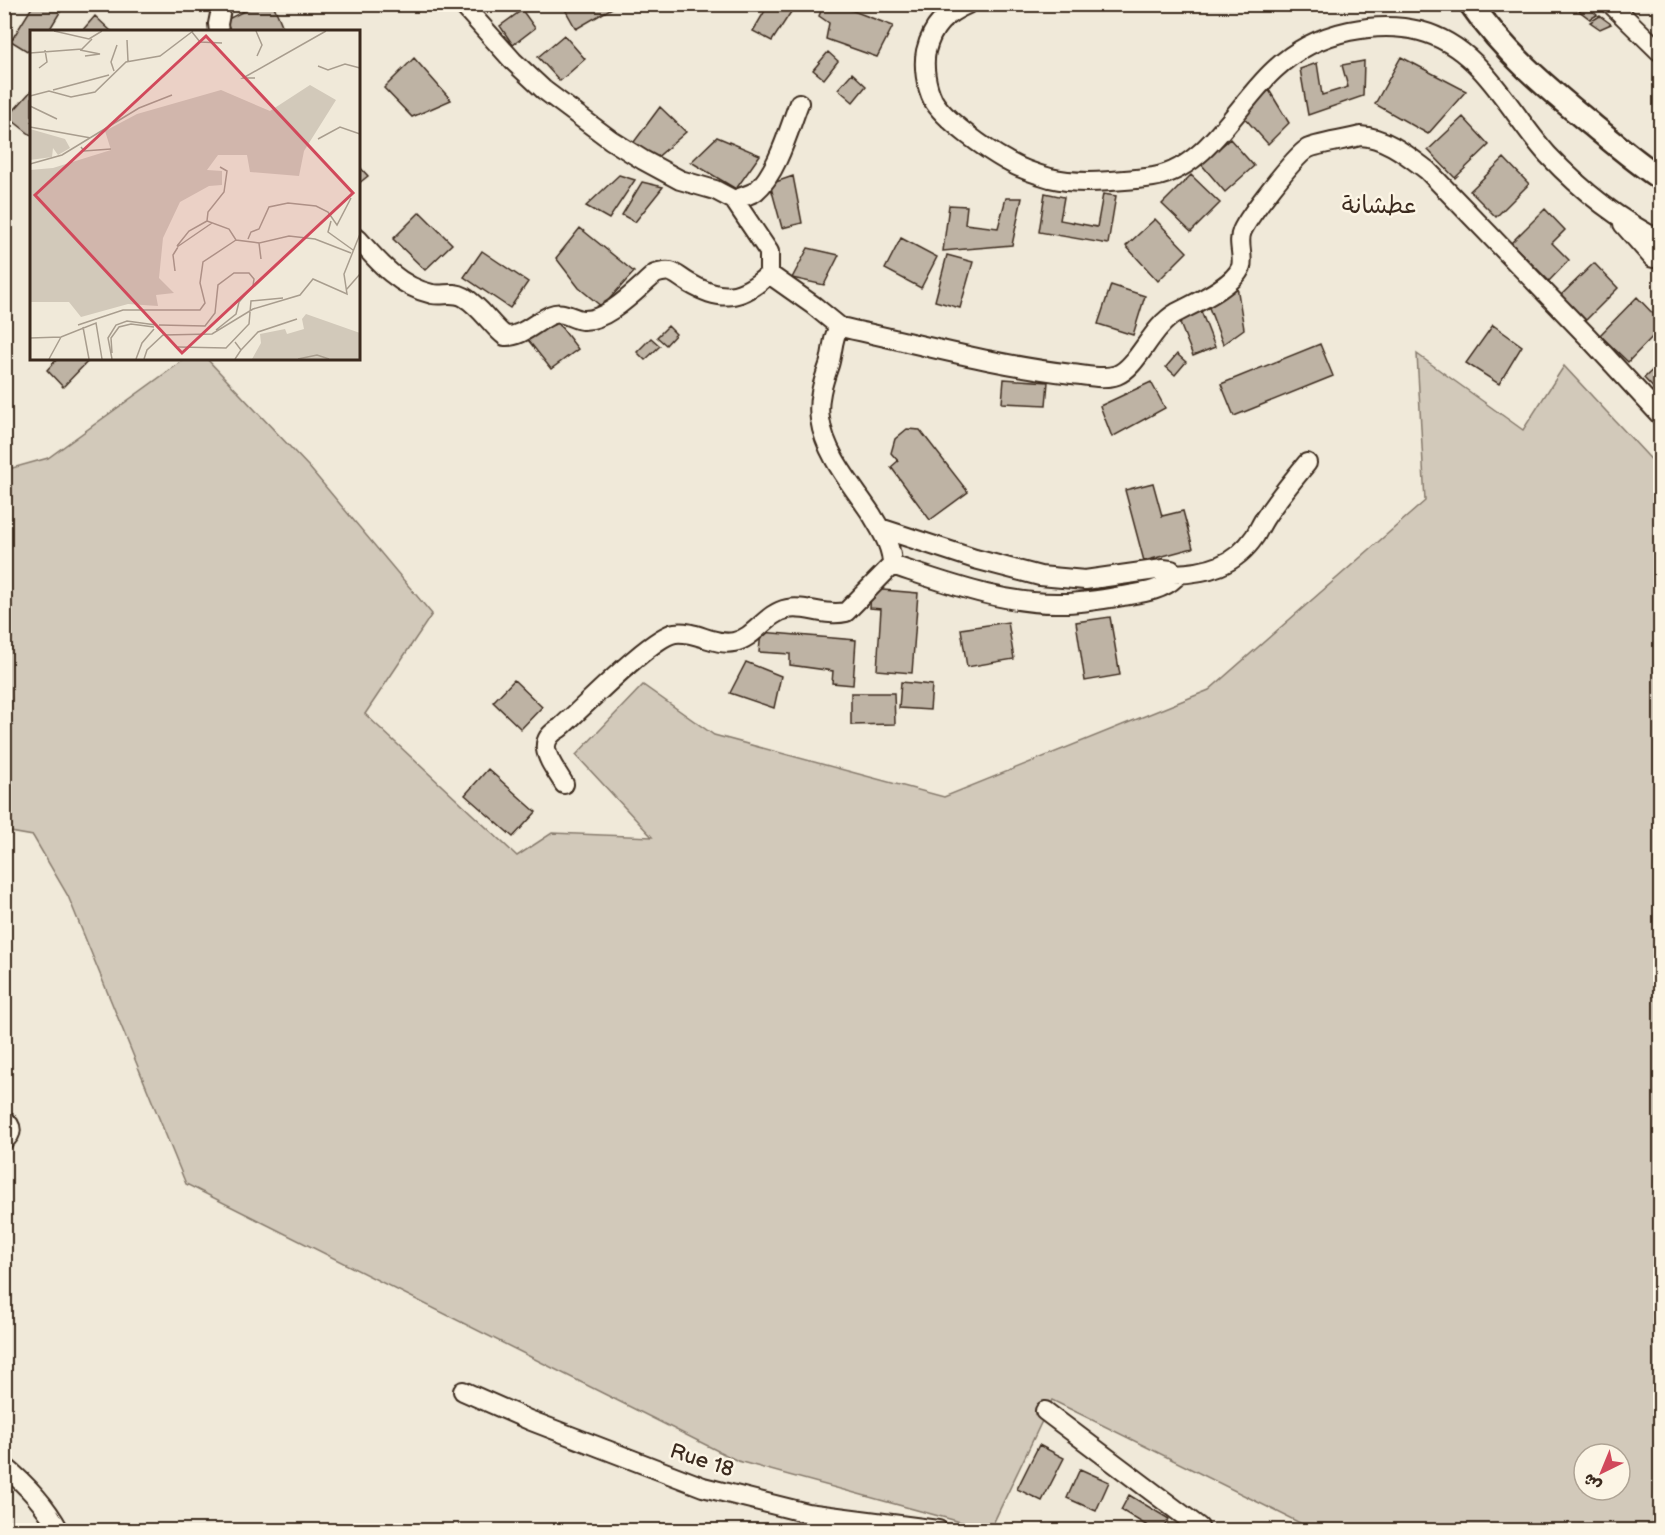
<svg xmlns="http://www.w3.org/2000/svg" width="1665" height="1535" viewBox="0 0 1665 1535" font-family="'Balsamiq Sans','Playpen Sans Arabic',sans-serif">
<style>
.green{fill:#d2c9ba;stroke:#867a6c;stroke-width:1.5;fill-rule:evenodd}
.building{fill:#beb3a4;stroke:#3b2a1e;stroke-width:1.5}
.lines{fill:none;stroke-linecap:round;stroke-linejoin:round}
.minor-casing{stroke:#3b2a1e;stroke-width:22}
.major-casing{stroke:#3b2a1e;stroke-width:27}
.minor{stroke:#fcf5e5;stroke-width:18}
.major{stroke:#fcf5e5;stroke-width:22}
.labels{text-anchor:middle;stroke-width:5;stroke-linejoin:round;paint-order:stroke}
.street-label{font-size:21px;fill:#3b2a1e;stroke:#fcf5e5}
.quarter-label{font-size:24px;fill:#3b2a1e;stroke:#fcf5e5}
.inset-road{fill:none;stroke:#a89d8e;stroke-width:1.5}
.view{fill:#d1495b;fill-opacity:0.15;stroke:#d1495b;stroke-width:3}
.inset-edge{fill:none;stroke:#3b2a1e;stroke-width:3}
</style>
<rect width="100%" height="100%" fill="#f0e9d9"/>
<filter id="ink" filterUnits="userSpaceOnUse"><feTurbulence type="fractalNoise" baseFrequency=".0167" numOctaves="2"/><feDisplacementMap in="SourceGraphic" scale="12" xChannelSelector="R" yChannelSelector="G"/><feConvolveMatrix kernelMatrix="1 2 1 2 8 2 1 2 1" color-interpolation-filters="sRGB"/></filter>
<g filter="url(#ink)">
<path class="green" d="M 1417,354 L 1523,430 L 1564,366 L 1660,469 L 1660,1530 L 1314,1530 L 1052,1400 L 990,1530 L 738,1461 L 186,1184 L 68,896 L 33,836 L 5,831 L 5,470 L 48,458 L 185,359 L 207,359 L 309,467 L 432,614 L 365,714 L 517,856 L 552,833 L 652,837 L 576,755 L 643,685 L 714,735 L 944,797 L 1209,690 L 1425,501 ZM 1584,1454 L 1620,1454 L 1620,1490 L 1584,1490 Z"/>
<path class="building" d="M 34,4 L 65,4 L 48,32 L 32,32 L 32,54 L 11,41 Z
M 258,4 L 273,4 L 285,32 L 231,32 L 226,20 Z
M 562,4 L 619,4 L 576,29 Z
M 769,4 L 785,4 L 793,9 L 772,41 L 753,31 Z
M 824,4 L 835,4 L 893,26 L 877,57 L 826,39 L 829,23 L 819,16 Z
M 1586,4 L 1597,15 L 1590,19 L 1578,10 Z
M 522,10 L 535,28 L 513,45 L 500,26 Z
M 95,16 L 111,31 L 111,32 L 81,32 Z
M 1600,16 L 1611,24 L 1600,29 L 1590,22 Z
M 564,35 L 585,59 L 560,81 L 538,57 Z
M 828,52 L 838,61 L 824,79 L 813,70 Z
M 1401,57 L 1466,91 L 1428,134 L 1375,104 Z
M 414,58 L 451,100 L 412,117 L 384,88 Z
M 1364,61 L 1363,96 L 1308,115 L 1300,69 L 1317,63 L 1322,95 L 1348,87 L 1342,65 Z
M 852,73 L 866,86 L 853,102 L 838,89 Z
M 32,90 L 32,136 L 8,117 Z
M 1269,90 L 1289,123 L 1268,144 L 1242,115 Z
M 660,107 L 686,132 L 654,160 L 631,146 Z
M 1463,117 L 1489,145 L 1455,178 L 1428,150 Z
M 717,137 L 760,155 L 736,189 L 691,162 Z
M 1230,139 L 1254,166 L 1225,192 L 1201,164 Z
M 1504,158 L 1529,184 L 1496,217 L 1470,191 Z
M 358,165 L 368,176 L 358,184 Z
M 619,175 L 635,180 L 609,219 L 586,206 Z
M 1191,175 L 1220,203 L 1191,232 L 1162,204 Z
M 793,176 L 802,223 L 782,228 L 770,184 Z
M 642,182 L 663,187 L 635,222 L 622,215 Z
M 1045,193 L 1064,197 L 1060,220 L 1097,227 L 1103,194 L 1116,196 L 1108,244 L 1039,232 Z
M 1006,198 L 1022,198 L 1012,245 L 943,251 L 949,205 L 967,206 L 965,224 L 998,228 Z
M 1545,209 L 1565,230 L 1552,243 L 1569,260 L 1549,281 L 1511,243 Z
M 420,212 L 452,244 L 425,270 L 393,239 Z
M 1155,219 L 1187,252 L 1158,281 L 1126,246 Z
M 580,228 L 634,272 L 602,307 L 579,288 L 556,258 Z
M 901,238 L 937,257 L 921,288 L 885,269 Z
M 808,248 L 839,255 L 824,285 L 792,278 Z
M 482,251 L 528,282 L 510,308 L 464,277 Z
M 947,255 L 973,262 L 960,308 L 935,301 Z
M 1594,263 L 1618,288 L 1584,322 L 1559,297 Z
M 1111,285 L 1145,296 L 1133,335 L 1098,324 Z
M 1237,286 L 1244,329 L 1223,344 L 1208,305 Z
M 1637,297 L 1660,321 L 1660,329 L 1628,362 L 1600,335 Z
M 1201,311 L 1215,347 L 1193,356 L 1179,321 Z
M 555,319 L 578,349 L 551,369 L 528,340 Z
M 1493,325 L 1522,346 L 1499,384 L 1466,363 Z
M 668,326 L 676,334 L 666,345 L 657,337 Z
M 651,338 L 660,346 L 645,360 L 637,352 Z
M 1320,344 L 1333,376 L 1234,416 L 1221,384 Z
M 1177,354 L 1186,362 L 1175,375 L 1166,367 Z
M 58,358 L 91,358 L 63,387 L 47,370 Z
M 1660,363 L 1660,395 L 1644,378 Z
M 1004,379 L 1048,382 L 1046,405 L 1002,403 Z
M 1151,382 L 1165,408 L 1112,437 L 1100,406 Z
M 907,429 L 920,430 L 968,492 L 930,520 L 891,467 L 898,461 L 891,453 L 895,439 Z
M 1153,483 L 1162,516 L 1183,511 L 1193,548 L 1144,561 L 1125,490 Z
M 871,589 L 918,593 L 912,673 L 877,670 L 881,609 L 870,608 Z
M 1110,617 L 1120,675 L 1085,681 L 1076,622 Z
M 1008,622 L 1014,659 L 967,667 L 961,629 Z
M 761,632 L 856,640 L 853,685 L 832,683 L 833,671 L 790,665 L 790,654 L 759,652 Z
M 746,662 L 781,676 L 774,708 L 730,693 Z
M 514,680 L 542,707 L 521,729 L 493,702 Z
M 901,682 L 932,685 L 930,710 L 899,708 Z
M 851,693 L 894,693 L 895,724 L 851,725 Z
M 488,769 L 536,812 L 513,837 L 465,795 Z
M 1039,1445 L 1064,1458 L 1042,1501 L 1017,1489 Z
M 1080,1469 L 1109,1482 L 1096,1511 L 1067,1498 Z
M 1129,1495 L 1169,1519 L 1162,1530 L 1154,1530 L 1121,1510 Z"/>
<g class="lines">
<defs>
<path id="minor" d="M 462,4 L 513,61 L 544,90 L 611,140 L 643,160 L 680,180 L 715,190 L 734,200 C 741,197 750,195 756,191 C 777,173 789,129 799,103
M 968,4 C 945,14 932,26 926,51 C 923,66 926,86 933,100 C 944,120 987,150 1007,161 C 1019,168 1036,174 1050,178 C 1077,185 1117,181 1146,178 C 1204,174 1235,106 1274,70 C 1295,50 1321,37 1349,31 C 1373,26 1396,25 1420,31 C 1482,47 1508,111 1548,155 C 1581,190 1617,219 1660,240
M 1611,4 L 1659,51
M 219,32 L 218,24 L 222,4
M 1623,224 L 1653,258
M 358,239 C 379,263 400,287 432,294 C 444,296 453,291 464,297 C 480,306 491,325 505,336 C 522,337 535,322 551,315 C 563,310 570,318 582,320 C 607,322 637,289 655,274 C 673,268 674,274 689,283 C 721,302 741,300 769,274
M 840,327 C 917,343 993,365 1072,374 C 1085,375 1104,380 1117,375 C 1138,367 1151,327 1176,313 C 1193,304 1234,286 1241,267 C 1244,256 1237,242 1242,231 C 1248,217 1294,157 1307,149 C 1315,144 1347,140 1360,136 C 1385,137 1407,155 1427,170 L 1587,336 L 1660,415
M 880,528 L 975,559 L 1040,576 L 1085,580 L 1163,569 L 1171,570 L 1175,578 C 1162,591 1140,593 1123,596 C 1103,599 1083,603 1063,603 C 1005,605 947,583 892,565
M 1173,574 C 1207,573 1235,566 1255,536 C 1259,529 1262,522 1267,515 C 1279,497 1293,480 1307,463
M 564,784 C 552,763 532,743 560,728 C 582,709 652,636 675,633 C 695,630 714,646 734,642 C 755,638 766,613 787,609 C 806,605 825,617 846,612 L 892,565 C 892,546 882,532 872,515 C 853,486 825,455 820,419 C 817,401 823,382 829,365 C 833,353 832,335 840,327 L 813,305 L 769,274 L 769,252 L 734,200
M 4,1120 C 13,1126 13,1134 4,1140
M 463,1391 L 529,1420 L 703,1487 L 807,1513 L 938,1530
M 1045,1411 L 1199,1527 L 1200,1530
M 4,1466 C 27,1485 45,1504 59,1530"/>
<path id="major" d="M 1471,4 C 1504,52 1547,88 1591,124 C 1614,143 1636,162 1660,178"/>
</defs>
<use href="#minor" class="minor-casing"/>
<use href="#major" class="major-casing"/>
<use href="#minor" class="minor"/>
<use href="#major" class="major"/>
</g>
</g>
<g class="labels">
<g class="street-label">
<text transform="translate(702 1460) rotate(18)" y="7">Rue 18</text>
</g>
<g class="quarter-label">
<text x="1379" y="213">عطشانة</text>
</g>
</g>
<g transform="translate(30 30)">
<rect width="330" height="330" fill="#f0e9d9"/>
<path d="M 280,55 L 306,70 L 274,121 L 269,146 L 220,142 L 217,125 L 188,125 L 177,140 L 192,141 L 192,155 L 179,156 L 150,172 L 133,208 L 129,248 L 144,263 L 126,265 L 128,276 L 98,274 L 51,287 L 39,272 L 0,272 L 0,140 L 23,138 L 81,120 L 75,101 L 107,84 L 191,60 L 240,81 ZM 0,99 L 35,109 L 40,118 L 28,125 L 23,118 L 22,127 L 0,130 ZM 276,284 L 330,303 L 330,329 L 222,329 L 231,313 L 230,304 L 255,299 L 257,304 L 274,299 L 272,289 Z" fill="#d2c9ba"/>
<path class="inset-road" d="M 24,1 L 59,9 L 72,1M 226,1 L 232,15 L 227,26M 162,2 L 170,12 L 192,13M 97,10 L 98,31M 50,20 L 70,24 L 55,26M 0,23 L 52,19 L 62,9M 288,36 L 298,40 L 315,34 L 330,38M 9,38 L 17,32 L 15,20M 84,41 L 81,32 L 87,15M 225,48 L 213,48 L 296,1M 23,60 L 79,45M 0,66 L 19,61 L 41,67 L 65,62 L 96,32 L 130,26 L 163,1M 0,76 L 27,89M 0,97 L 61,108M 288,109 L 310,97 L 330,104M 51,117 L 54,121 L 81,119M 0,134 L 32,125 L 109,78 L 142,65M 190,137 L 197,141 L 194,162 L 178,182 L 177,191 L 199,199 L 206,210 L 229,213M 301,191 L 298,202 L 323,220M 218,209 L 221,202 L 229,199 L 239,177 L 258,173 L 286,176 L 298,182 L 307,195 L 321,168M 147,216 L 159,201 L 177,191M 147,217 L 182,193M 231,229 L 229,213 L 259,206 L 285,209 L 321,223M 145,241 L 143,225 L 148,217M 316,260 L 330,244M 48,295 L 93,280 L 170,280 L 175,273 L 170,253 L 173,232 L 206,210M 129,295 L 175,296 L 185,283 L 188,255 L 204,243 L 219,243 L 224,249 L 223,256 L 209,272 L 206,284 L 186,300M 53,297 L 59,329M 0,308 L 31,307 L 66,293 L 72,329M 148,317 L 196,318 L 219,294 L 221,271 L 253,268M 211,320 L 228,302 L 267,289M 82,323 L 81,308 L 89,297 L 101,294 L 124,297M 19,329 L 31,307M 82,329 L 78,308 L 86,295 L 97,291 L 126,295M 106,329 L 112,313 L 124,299M 114,329 L 117,320 L 133,305 L 182,304 L 223,279 L 270,265 L 283,249 L 317,264 L 314,244 L 330,204M 205,329 L 211,320 L 205,312M 268,329 L 287,325 L 299,329"/>
<path class="view" d="M 176,6 L 323,163 L 152,323 L 5,165 Z"/>
<rect width="330" height="330" class="inset-edge"/>
</g>
<rect width="1665" height="1535" fill="none" stroke="#fcf5e5" stroke-width="24"/>
<rect x="12" y="12" width="1641" height="1511" fill="none" stroke="#3b2a1e" stroke-width="2" filter="url(#ink)"/>
<g transform="translate(1602 1472) rotate(223)"><circle r="28" fill="#fcf5e5" stroke="#afa495" stroke-width="1.5"/>
<path d="M0-4.5L10 22L0 15L-10 22Z" fill="#d1495b"/>
<text y="-9" font-size="16" font-weight="bold" text-anchor="middle" fill="#3b2a1e">ش</text>
</g>
</svg>
